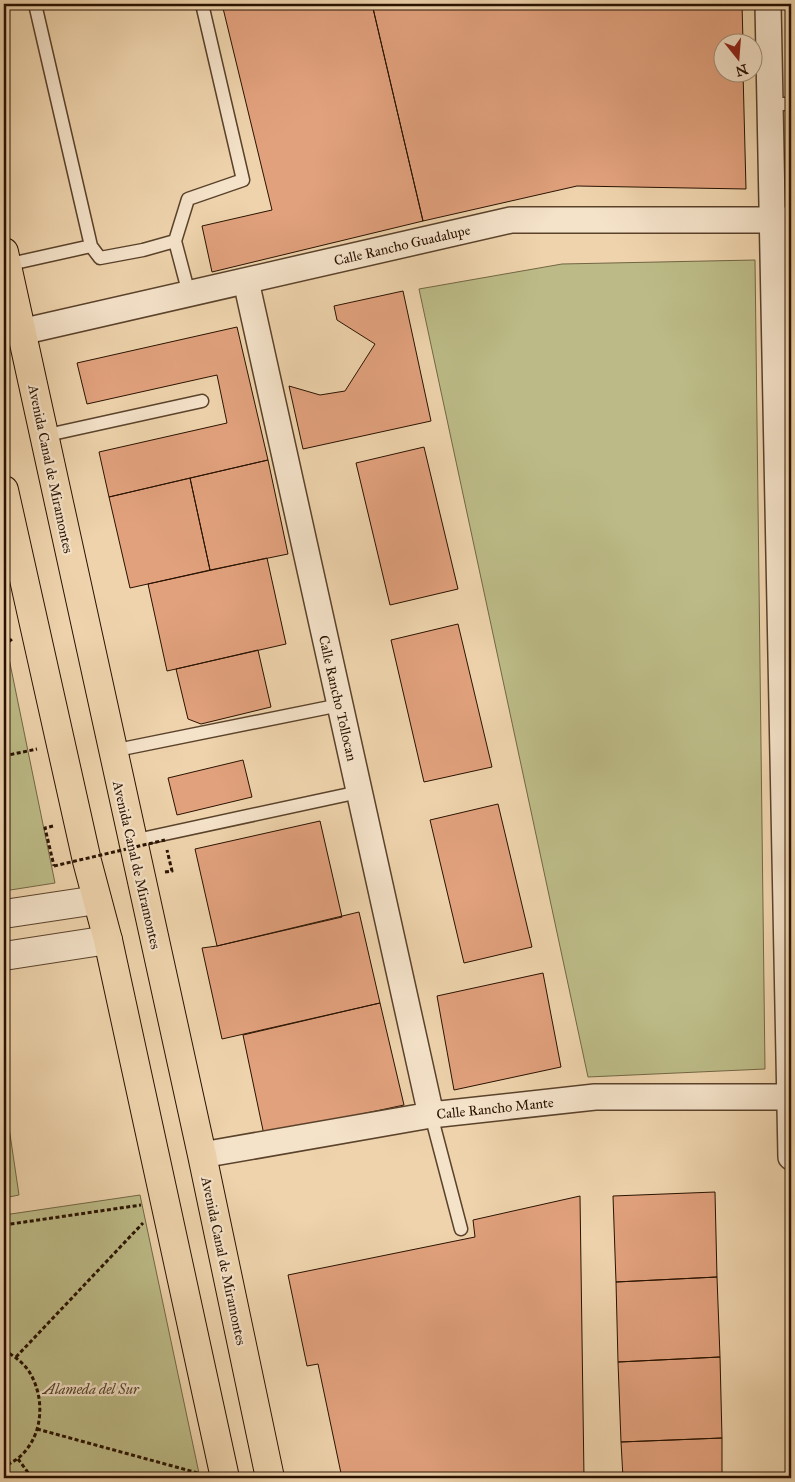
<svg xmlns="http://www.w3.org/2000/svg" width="795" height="1482" viewBox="0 0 795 1482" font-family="'IM FELL Great Primer',serif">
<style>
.green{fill:#bcbb87;stroke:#726644}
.building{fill:#e1a17d;stroke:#291200}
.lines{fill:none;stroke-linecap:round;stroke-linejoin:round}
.service-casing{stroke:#5a422b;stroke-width:15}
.minor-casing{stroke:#5a422b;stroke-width:28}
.tertiary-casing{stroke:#5a422b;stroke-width:30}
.primary-casing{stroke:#291200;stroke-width:30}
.path{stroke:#291200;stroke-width:3;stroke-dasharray:4 2.5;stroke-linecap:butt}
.service{stroke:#f4e2c9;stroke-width:12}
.minor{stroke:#f4e2c9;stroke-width:25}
.tertiary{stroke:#f4e2c9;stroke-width:28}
.primary{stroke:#eed3ac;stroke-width:28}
.path-bridge{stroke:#291200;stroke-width:3;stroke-dasharray:4 2.5;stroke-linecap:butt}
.labels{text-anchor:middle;stroke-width:4.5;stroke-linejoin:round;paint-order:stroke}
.street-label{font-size:14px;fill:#291200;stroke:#f4e2c9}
.park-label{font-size:14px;font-style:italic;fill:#554528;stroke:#f4e2c9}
</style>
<rect width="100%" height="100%" fill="#eed3ac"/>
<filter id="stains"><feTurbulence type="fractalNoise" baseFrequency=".004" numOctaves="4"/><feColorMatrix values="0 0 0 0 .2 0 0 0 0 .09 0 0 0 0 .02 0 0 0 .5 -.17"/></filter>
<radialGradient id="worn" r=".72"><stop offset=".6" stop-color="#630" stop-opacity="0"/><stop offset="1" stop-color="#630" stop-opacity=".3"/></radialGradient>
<path class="green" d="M 755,260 L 765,1069 L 588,1077 L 419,289 L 562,264 Z
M 4,634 L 55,883 L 4,891 Z
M 4,1114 L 7,1114 L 19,1195 L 4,1198 Z
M 140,1195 L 200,1478 L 4,1478 L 4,1215 Z"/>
<path class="building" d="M 222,4 L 372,4 L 423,221 L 212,272 L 202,226 L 272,210 Z
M 372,4 L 742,4 L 743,42 L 722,42 L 722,72 L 743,72 L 746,189 L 577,186 L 423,221 Z
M 786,120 L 791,120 L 791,189 L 787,189 Z
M 403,291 L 431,421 L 303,449 L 289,386 L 320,395 L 345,391 L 375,344 L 337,320 L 334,306 Z
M 237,327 L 268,460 L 109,497 L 99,452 L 227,423 L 217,375 L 87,404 L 77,363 Z
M 424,447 L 458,589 L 390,605 L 356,463 Z
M 268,460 L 288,554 L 210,570 L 190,478 Z
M 190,478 L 210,570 L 130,588 L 109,497 Z
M 267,558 L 286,644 L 167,671 L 148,584 Z
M 458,624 L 492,767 L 424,782 L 391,640 Z
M 258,650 L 271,707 L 201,724 L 188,719 L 176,669 Z
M 243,760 L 252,797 L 177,815 L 168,778 Z
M 498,804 L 532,947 L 464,963 L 430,820 Z
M 320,821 L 342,917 L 217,946 L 195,849 Z
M 359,912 L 380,1003 L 222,1039 L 202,948 L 217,946 Z
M 543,973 L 561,1067 L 454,1090 L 437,996 Z
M 380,1003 L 404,1105 L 264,1135 L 243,1035 Z
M 715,1192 L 717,1277 L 616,1282 L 613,1196 Z
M 580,1196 L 584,1478 L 342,1478 L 318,1364 L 307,1366 L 288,1275 L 475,1237 L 473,1220 Z
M 717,1277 L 720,1357 L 618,1362 L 616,1282 Z
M 720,1357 L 722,1438 L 621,1442 L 618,1362 Z
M 722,1438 L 722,1478 L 623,1478 L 621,1442 Z"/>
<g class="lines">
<defs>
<path id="service" d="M 35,4 L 91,246 L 100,258 L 143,250 L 175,241
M 770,104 L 791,104
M 6,265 L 91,246
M 189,294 L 175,241 L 188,199 L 243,180 L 202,4
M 43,436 L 202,401
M 112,751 L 340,705
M 132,841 L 359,792
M 431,1115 L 461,1229"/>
<path id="minor" d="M 768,4 L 791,1157
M 246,281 L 431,1115
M 21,332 L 511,220 L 791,220
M 202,1155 L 431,1115 L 595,1097 L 791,1097"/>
<path id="tertiary" d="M 4,914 L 97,900
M 4,956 L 108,940"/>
<path id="primary" d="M 4,252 L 202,1155 L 270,1478
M 4,490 L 87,861 L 108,940 L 225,1478"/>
</defs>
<use href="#service" class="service-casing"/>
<use href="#minor" class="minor-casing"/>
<use href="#tertiary" class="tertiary-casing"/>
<use href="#primary" class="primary-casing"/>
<path class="path" d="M 4,646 L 12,639
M 4,756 L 37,749
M 53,826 L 45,828 L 54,866
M 165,872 L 172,871 L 167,850
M 4,1225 L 141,1205
M 4,1350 C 14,1356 24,1363 30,1373 C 46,1400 43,1439 17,1459 C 13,1462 8,1464 4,1467
M 16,1357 L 143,1223
M 37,1429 L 198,1473
M 18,1459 L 32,1478"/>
<use href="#service" class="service"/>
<use href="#minor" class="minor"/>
<use href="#tertiary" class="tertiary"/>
<use href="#primary" class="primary"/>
<path class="path-bridge" d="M 54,866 L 165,840"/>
</g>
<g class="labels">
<g class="street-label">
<text transform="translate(402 245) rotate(-13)" y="5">Calle Rancho Guadalupe</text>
<text transform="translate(51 469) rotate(78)" y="5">Avenida Canal de Miramontes</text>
<text transform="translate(338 698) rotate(77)" y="5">Calle Rancho Tollocan</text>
<text transform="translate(137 865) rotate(77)" y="5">Avenida Canal de Miramontes</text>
<text transform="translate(495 1108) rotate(-6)" y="5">Calle Rancho Mante</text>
<text transform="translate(224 1261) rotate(78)" y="5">Avenida Canal de Miramontes</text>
</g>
<g class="park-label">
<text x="91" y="1394">Alameda del Sur</text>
</g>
</g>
<rect width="795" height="1482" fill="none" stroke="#eed3ac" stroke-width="20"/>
<rect x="5" y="5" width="785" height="1472" fill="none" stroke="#291200" stroke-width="2.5"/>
<rect x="10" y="10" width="775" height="1462" fill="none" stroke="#291200"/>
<g transform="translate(738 58) rotate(163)"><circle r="24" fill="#f4e2c9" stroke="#a38f79"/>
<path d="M0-4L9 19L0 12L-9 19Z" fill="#8f2418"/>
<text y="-8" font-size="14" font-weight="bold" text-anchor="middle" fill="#291200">N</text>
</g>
<rect width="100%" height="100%" filter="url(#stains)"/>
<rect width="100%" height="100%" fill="url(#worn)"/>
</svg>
